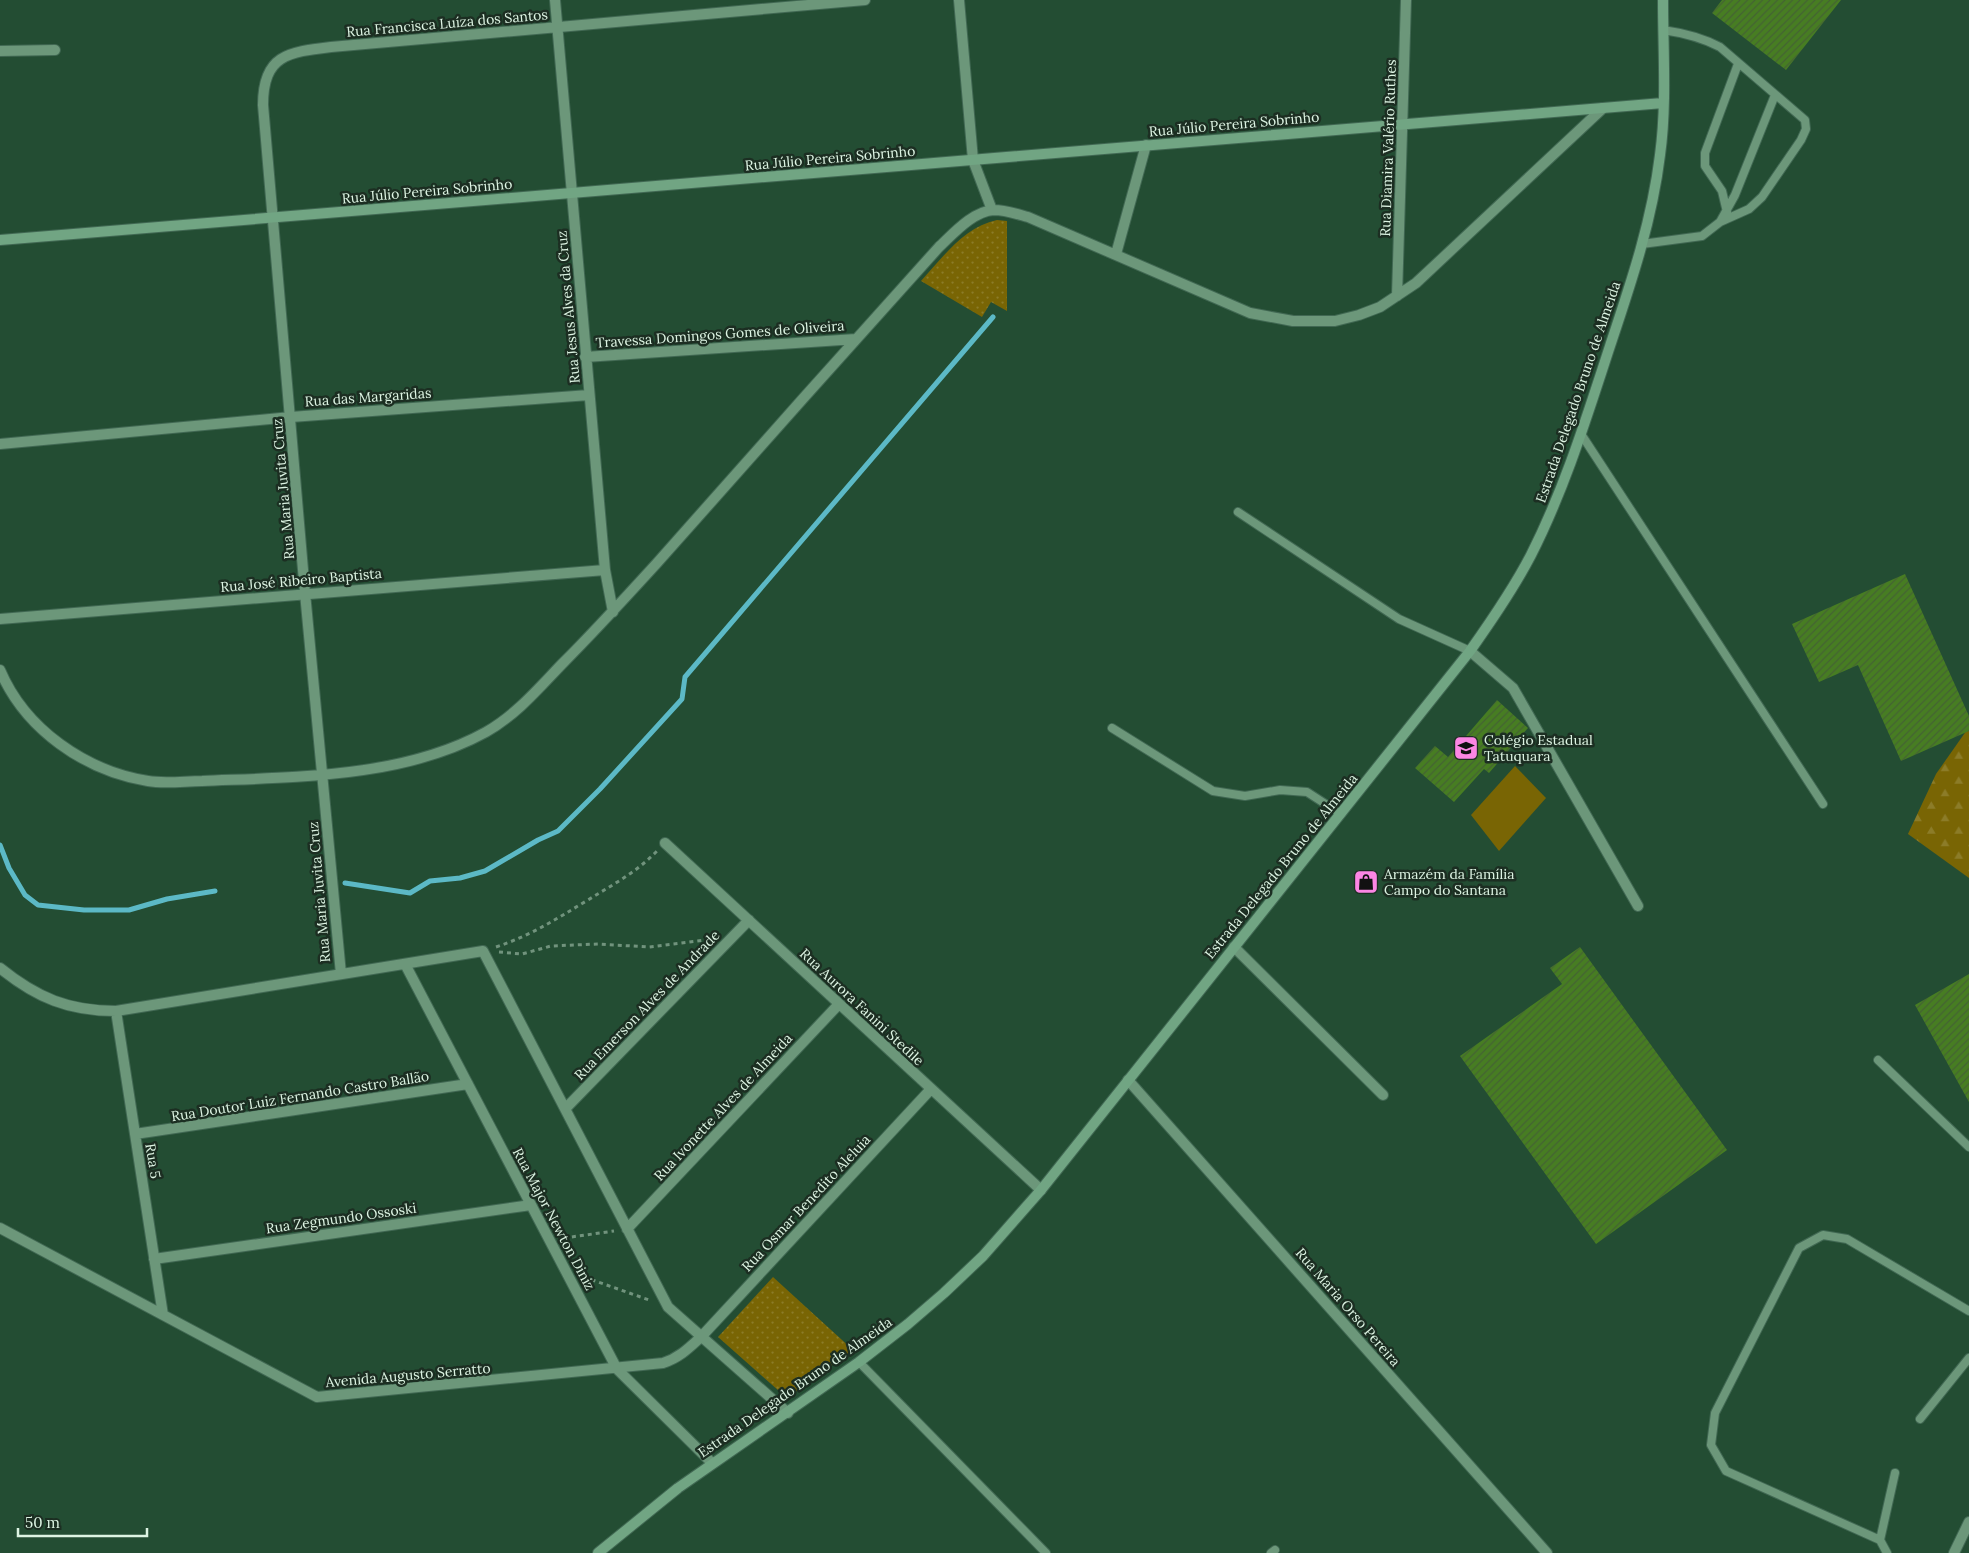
<svg xmlns="http://www.w3.org/2000/svg" width="1969" height="1553" viewBox="0 0 1969 1553" font-family="Lora,serif">
<style>
.forest{fill:url(#forest-firs)}
.park{fill:url(#park-dots)}
.garden{fill:#796504}
.lines{fill:none;stroke-linecap:round;stroke-linejoin:round}
.stream{stroke:#5cb9c6;stroke-width:5}
.building{fill:url(#building-hatch)}
.lane-casing{stroke:#416853;stroke-width:10}
.street-casing{stroke:#416853;stroke-width:12}
.secondary-casing{stroke:#416853;stroke-width:12}
.path{stroke:#71937d;stroke-width:3;stroke-dasharray:4 4;stroke-linecap:butt}
.lane{stroke:#6c977a;stroke-width:8}
.street{stroke:#6c977a;stroke-width:10}
.secondary{stroke:#71a583;stroke-width:10}
.labels{text-anchor:middle;stroke-width:5;stroke-linejoin:round;paint-order:stroke}
.street-label{font-size:14px;fill:#ddf4e3;stroke:#1c2e22}
.poi-label{font-size:14px;fill:#ddf4e3;stroke:#1c2e22;text-anchor:start}
</style>
<defs>
<pattern id="forest-firs" width="22" height="20" patternUnits="userSpaceOnUse" patternTransform="scale(1.25)"><rect width="22" height="20" fill="#796504"/><path d="M5 1l3.5 6h-7zM16 11l3.5 6h-7z" fill="#8c7c28"/></pattern>
<pattern id="park-dots" width="8" height="8" patternUnits="userSpaceOnUse" patternTransform="scale(1.25)"><rect width="8" height="8" fill="#796504"/><path d="M2 2h.1M6 6h.1" fill="none" stroke="#8c7c28" stroke-width="1.8" stroke-linecap="round"/></pattern>
<pattern id="building-hatch" width="6" height="6" patternUnits="userSpaceOnUse" patternTransform="scale(1.25)"><rect width="6" height="6" fill="#477d22"/><path d="M-1 1l2-2M0 6l6-6M5 7l2-2" fill="none" stroke="#446333"/></pattern>
</defs>
<rect width="100%" height="100%" fill="#234d33"/>
<path class="forest" d="M 1969,727 L 1969,878 L 1908,834 L 1936,774 Z"/>
<path class="park" d="M 997,220 L 1007,221 L 1007,311 L 991,302 L 982,317 L 921,281 C 943,257 964,227 997,220 Z
M 773,1277 L 853,1350 L 787,1398 L 718,1337 Z"/>
<path class="garden" d="M 1515,766 L 1546,798 L 1499,851 L 1471,815 Z"/>
<g class="lines">
<path class="stream" d="M 0,845 L 9,868 L 25,895 L 38,905 L 84,910 L 129,910 L 167,899 L 215,891
M 345,883 L 410,893 L 430,881 L 460,878 L 485,871 L 538,840 L 558,831 L 600,789 L 682,699 L 685,677 L 993,317"/>
</g>
<path class="building" d="M 1722,0 L 1841,0 L 1786,70 L 1712,13 Z
M 1905,574 L 1969,716 L 1969,731 L 1901,761 L 1858,665 L 1819,682 L 1792,624 Z
M 1497,700 L 1528,728 L 1489,773 L 1484,769 L 1454,802 L 1415,768 L 1435,746 L 1448,757 Z
M 1580,947 L 1727,1150 L 1596,1244 L 1460,1056 L 1562,984 L 1550,968 Z
M 1969,974 L 1969,1102 L 1915,1005 Z"/>
<g class="lines">
<defs>
<path id="lane" d="M 1663,30 C 1684,33 1701,37 1720,47 L 1805,120 L 1806,129 L 1801,140 L 1762,197 L 1749,209 L 1720,222
M 1727,212 L 1722,191 L 1705,166 L 1705,153 L 1738,64
M 1642,244 L 1702,236 L 1720,222 L 1735,195 L 1775,95
M 1581,434 L 1823,804
M 1238,512 L 1399,619 L 1470,651
M 1112,728 L 1213,791 L 1245,796 L 1280,790 L 1307,792 L 1341,814
M 1878,1060 L 1969,1147
M 859,1362 L 1046,1553
M 1920,1419 L 1969,1358
M 1880,1540 L 1895,1473
M 1271,1553 L 1275,1550
M 1887,1553 L 1880,1540 L 1726,1471 L 1711,1445 L 1715,1413 L 1799,1248 L 1823,1235 L 1847,1239 L 1969,1311"/>
<path id="street" d="M 555,0 L 605,570 L 613,612
M 959,0 L 973,160 L 992,210
M 0,51 L 55,50
M 1116,254 L 1146,145
M 1397,296 L 1406,0
M 585,357 L 856,339
M 0,444 L 291,417 L 589,395
M 0,619 L 605,570
M 1470,651 L 1513,688 L 1638,906
M 0,670 C 25,729 85,771 148,781 C 165,784 185,781 202,781 C 294,777 403,778 486,732 C 516,715 538,689 562,664 C 595,631 626,597 657,563 C 751,457 844,352 939,247 C 953,234 973,211 994,210 C 1005,210 1017,214 1028,217 L 1250,313 L 1293,321 L 1335,321 L 1359,315 L 1380,307 L 1416,283 L 1603,108
M 665,843 L 1041,1190
M 1234,947 L 1383,1095
M 405,964 L 617,1369 L 712,1463
M 0,968 C 37,998 69,1011 116,1011 L 483,951 L 668,1307 L 788,1413
M 341,974 L 305,593 L 263,105 C 263,55 288,52 331,47 L 865,0
M 116,1011 L 163,1315
M 1128,1080 L 1547,1553
M 565,1109 L 749,920
M 135,1134 L 468,1084
M 0,1228 L 317,1397 L 663,1363 C 679,1358 689,1348 701,1337 L 931,1089
M 627,1229 L 839,1004
M 154,1259 L 531,1205
M 1954,1553 L 1969,1522"/>
<path id="secondary" d="M 0,240 L 1663,103
M 598,1553 L 678,1488 L 859,1362 L 908,1324 L 944,1293 L 983,1256 L 1041,1190 L 1470,651 C 1492,620 1514,588 1531,555 C 1565,488 1587,416 1610,346 C 1631,283 1652,221 1660,155 C 1667,104 1663,51 1663,0"/>
</defs>
<use href="#lane" class="lane-casing"/>
<use href="#street" class="street-casing"/>
<use href="#secondary" class="secondary-casing"/>
<path class="path" d="M 496,947 C 532,935 556,919 588,900 C 612,885 637,872 657,851
M 499,952 L 522,954 L 551,946 L 598,944 L 649,947 L 713,939
M 564,1238 L 614,1231
M 584,1277 L 649,1300"/>
<use href="#lane" class="lane"/>
<use href="#street" class="street"/>
<use href="#secondary" class="secondary"/>
</g>
<defs>
<symbol id="school-square" viewBox="-11 -11 22 22"><rect x="-9" y="-9" width="18" height="18" rx="4" fill="#fc86e4" stroke="#1c2e22"/><path d="M0-5L7-2L0 1L-7-2ZM-4 1L0 2.5L4 1V4Q0 6-4 4Z" fill="#111"/></symbol>
<symbol id="shop-square" viewBox="-11 -11 22 22"><rect x="-9" y="-9" width="18" height="18" rx="4" fill="#fc86e4" stroke="#1c2e22"/><path d="M-5-2.5h2.3a2.7 3.5 0 0 1 5.4 0H5L5.5 6h-11ZM-1.5-2.5h3a1.5 2.3 0 0 0-3 0Z" fill="#111"/></symbol>
</defs>
<g fill-rule="evenodd">
<use href="#school-square" x="1452" y="734" width="28" height="28"/>
<use href="#shop-square" x="1352" y="868" width="28" height="28"/>
</g>
<g class="labels">
<g class="street-label">
<text transform="translate(447 23) rotate(-5)" y="5">Rua Francisca Luíza dos Santos</text>
<text transform="translate(1234 124) rotate(-5)" y="5">Rua Júlio Pereira Sobrinho</text>
<text transform="translate(1388 148) rotate(-88)" y="5">Rua Diamira Valério Ruthes</text>
<text transform="translate(830 158) rotate(-5)" y="5">Rua Júlio Pereira Sobrinho</text>
<text transform="translate(427 191) rotate(-5)" y="5">Rua Júlio Pereira Sobrinho</text>
<text transform="translate(568 307) rotate(-95)" y="5">Rua Jesus Alves da Cruz</text>
<text transform="translate(720 334) rotate(-4)" y="5">Travessa Domingos Gomes de Oliveira</text>
<text transform="translate(1578 392) rotate(-71)" y="5">Estrada Delegado Bruno de Almeida</text>
<text transform="translate(368 397) rotate(-4)" y="5">Rua das Margaridas</text>
<text transform="translate(283 489) rotate(-95)" y="5">Rua Maria Juvita Cruz</text>
<text transform="translate(301 580) rotate(-5)" y="5">Rua José Ribeiro Baptista</text>
<text transform="translate(1281 866) rotate(-51)" y="5">Estrada Delegado Bruno de Almeida</text>
<text transform="translate(319 892) rotate(-95)" y="5">Rua Maria Juvita Cruz</text>
<text transform="translate(647 1005) rotate(-46)" y="5">Rua Emerson Alves de Andrade</text>
<text transform="translate(862 1007) rotate(43)" y="5">Rua Aurora Fanini Stedile</text>
<text transform="translate(300 1096) rotate(-9)" y="5">Rua Doutor Luiz Fernando Castro Ballão</text>
<text transform="translate(723 1107) rotate(-47)" y="5">Rua Ivonette Alves de Almeida</text>
<text transform="translate(153 1161) rotate(81)" y="5">Rua 5</text>
<text transform="translate(806 1203) rotate(-47)" y="5">Rua Osmar Benedito Aleluia</text>
<text transform="translate(341 1218) rotate(-8)" y="5">Rua Zegmundo Ossoski</text>
<text transform="translate(554 1219) rotate(62)" y="5">Rua Major Newton Diniz</text>
<text transform="translate(1348 1307) rotate(49)" y="5">Rua Maria Orso Pereira</text>
<text transform="translate(408 1375) rotate(-5)" y="5">Avenida Augusto Serratto</text>
<text transform="translate(795 1387) rotate(-35)" y="5">Estrada Delegado Bruno de Almeida</text>
</g>
<g class="poi-label">
<text x="1484" y="745">Colégio Estadual<tspan x="1484" dy="16">Tatuquara</tspan></text>
<text x="1384" y="879">Armazém da Família<tspan x="1384" dy="16">Campo do Santana</tspan></text>
</g>
</g>
<path d="M18 1528v8h129v-8" fill="none" stroke="#ddf4e3" stroke-width="2.5"/>
<text x="25" y="1528" font-size="15" fill="#ddf4e3" stroke="#1c2e22" stroke-width="4" paint-order="stroke">50 m</text>
</svg>
